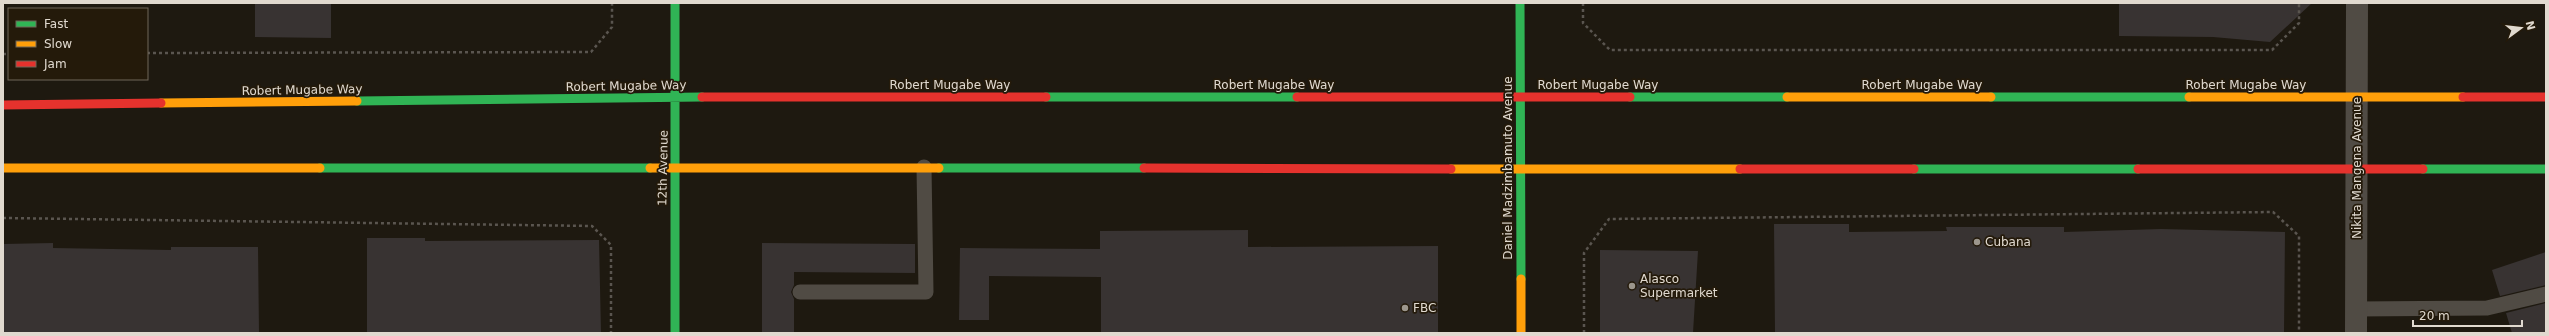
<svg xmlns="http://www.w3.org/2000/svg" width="2549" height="336" viewBox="0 0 2549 336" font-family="'DejaVu Sans',sans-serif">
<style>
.building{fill:#383332}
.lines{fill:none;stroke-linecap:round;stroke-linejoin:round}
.path{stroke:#5a554f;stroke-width:2.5;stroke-dasharray:3 3;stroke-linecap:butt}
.lane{stroke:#504b44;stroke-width:15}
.street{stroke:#504b44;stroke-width:22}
.fast{stroke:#30b455;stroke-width:9}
.slow{stroke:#ff9f0a;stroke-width:9}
.jam{stroke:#e5322d;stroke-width:9}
.poi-dot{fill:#9c968c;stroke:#241a0a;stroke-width:1.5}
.labels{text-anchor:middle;stroke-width:3.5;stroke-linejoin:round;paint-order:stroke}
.street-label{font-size:12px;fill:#e0d9cf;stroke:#241a0a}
.poi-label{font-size:12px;fill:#e0d9cf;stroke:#241a0a;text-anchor:start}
</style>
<rect width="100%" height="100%" fill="#1e1910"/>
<path class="building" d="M 255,3 L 331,3 L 331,38 L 255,37 Z
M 2119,3 L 2312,3 L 2270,42 L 2213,37 L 2119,36 Z
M 1774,224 L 1849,224 L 1849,232 L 1947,231 L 1946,227 L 2064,227 L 2064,232 L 2161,229 L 2285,232 L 2284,333 L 1775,333 Z
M 1248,230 L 1248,247 L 1438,246 L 1438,333 L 1101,333 L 1101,277 L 989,276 L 989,320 L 959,320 L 960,248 L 1100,249 L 1100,231 Z
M 367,238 L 425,238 L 425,241 L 599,240 L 601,333 L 367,333 Z
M 53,243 L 53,248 L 171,250 L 171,247 L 258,247 L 259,333 L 3,333 L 3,244 Z
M 762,243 L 915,244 L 915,273 L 794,272 L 794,285 L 791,292 L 794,299 L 794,333 L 762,333 Z
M 1600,250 L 1698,251 L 1693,333 L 1600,333 Z
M 2546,252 L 2546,285 L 2500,296 L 2492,270 Z
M 2546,303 L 2546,333 L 2512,333 L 2506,313 Z"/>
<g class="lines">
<path class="path" d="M 1583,3 L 1583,23 L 1610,50 L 2272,50 L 2299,23 L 2299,3
M 147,53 L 591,52 L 612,27 L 612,3
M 3,54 L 9,54
M 3,218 L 592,226 L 611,245 L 611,333
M 1584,333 L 1584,253 L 1609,219 L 2273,212 L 2299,236 L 2299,333"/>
<path class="lane" d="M 800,292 L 926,292 L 924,167
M 2356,309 L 2487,308 L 2546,294"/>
<path class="street" d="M 2356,333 L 2357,3"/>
<path class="fast" d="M 675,3 L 675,333
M 1520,3 L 1521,279
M 1046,97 L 1297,97
M 1630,97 L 1787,97
M 1991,97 L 2189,97
M 357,101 L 702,97
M 320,168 L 650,168
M 939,168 L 1144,168
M 1914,169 L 2138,169
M 2423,169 L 2546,169"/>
<path class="slow" d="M 1787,97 L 1991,97
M 2189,97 L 2463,97
M 161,103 L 357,101
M 3,168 L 320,168
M 650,168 L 939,168
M 1451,169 L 1740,169
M 1521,279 L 1521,333"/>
<path class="jam" d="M 702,97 L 1046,97
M 1297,97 L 1630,97
M 2463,97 L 2546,97
M 3,105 L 161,103
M 1144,168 L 1451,169
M 1740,169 L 1914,169
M 2138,169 L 2423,169"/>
</g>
<g class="poi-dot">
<circle cx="1977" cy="242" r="4"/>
<circle cx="1632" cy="286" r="4"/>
<circle cx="1405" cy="308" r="4"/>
</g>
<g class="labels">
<g class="street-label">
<text x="950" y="89">Robert Mugabe Way</text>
<text x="1274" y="89">Robert Mugabe Way</text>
<text x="1598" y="89">Robert Mugabe Way</text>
<text x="1922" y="89">Robert Mugabe Way</text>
<text x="2246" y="89">Robert Mugabe Way</text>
<text transform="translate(626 86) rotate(-1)" y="4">Robert Mugabe Way</text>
<text transform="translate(302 90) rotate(-1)" y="4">Robert Mugabe Way</text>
<text transform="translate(663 168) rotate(-89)" y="4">12th Avenue</text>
<text transform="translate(1508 168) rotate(-90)" y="4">Daniel Madzimbamuto Avenue</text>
<text transform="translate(2357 168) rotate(-90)" y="4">Nikita Mangena Avenue</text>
</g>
<g class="poi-label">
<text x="1985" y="246">Cubana</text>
<text x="1640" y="283">Alasco<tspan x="1640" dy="14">Supermarket</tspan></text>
<text x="1413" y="312">FBC</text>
</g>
</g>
<rect width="2549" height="336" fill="none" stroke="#e0d9cf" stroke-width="8"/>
<rect x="8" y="8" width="140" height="72" fill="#241a0a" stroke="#6f6659"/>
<rect x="16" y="21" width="20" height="6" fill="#30b455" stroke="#6f6659"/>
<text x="44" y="28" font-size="12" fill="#e0d9cf">Fast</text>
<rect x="16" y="41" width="20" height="6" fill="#ff9f0a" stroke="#6f6659"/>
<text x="44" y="48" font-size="12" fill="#e0d9cf">Slow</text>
<rect x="16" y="61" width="20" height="6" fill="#e5322d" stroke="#6f6659"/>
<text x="44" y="68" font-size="12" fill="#e0d9cf">Jam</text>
<g transform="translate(2521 28) rotate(75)" stroke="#241a0a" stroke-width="3" paint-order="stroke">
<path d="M0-3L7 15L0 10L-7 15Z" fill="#e0d9cf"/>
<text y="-6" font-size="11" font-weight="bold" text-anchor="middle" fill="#e0d9cf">N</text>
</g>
<path d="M2413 320v6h109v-6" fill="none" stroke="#e0d9cf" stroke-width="2"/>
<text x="2419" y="320" font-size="12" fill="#e0d9cf" stroke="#241a0a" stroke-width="3" paint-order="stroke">20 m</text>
</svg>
